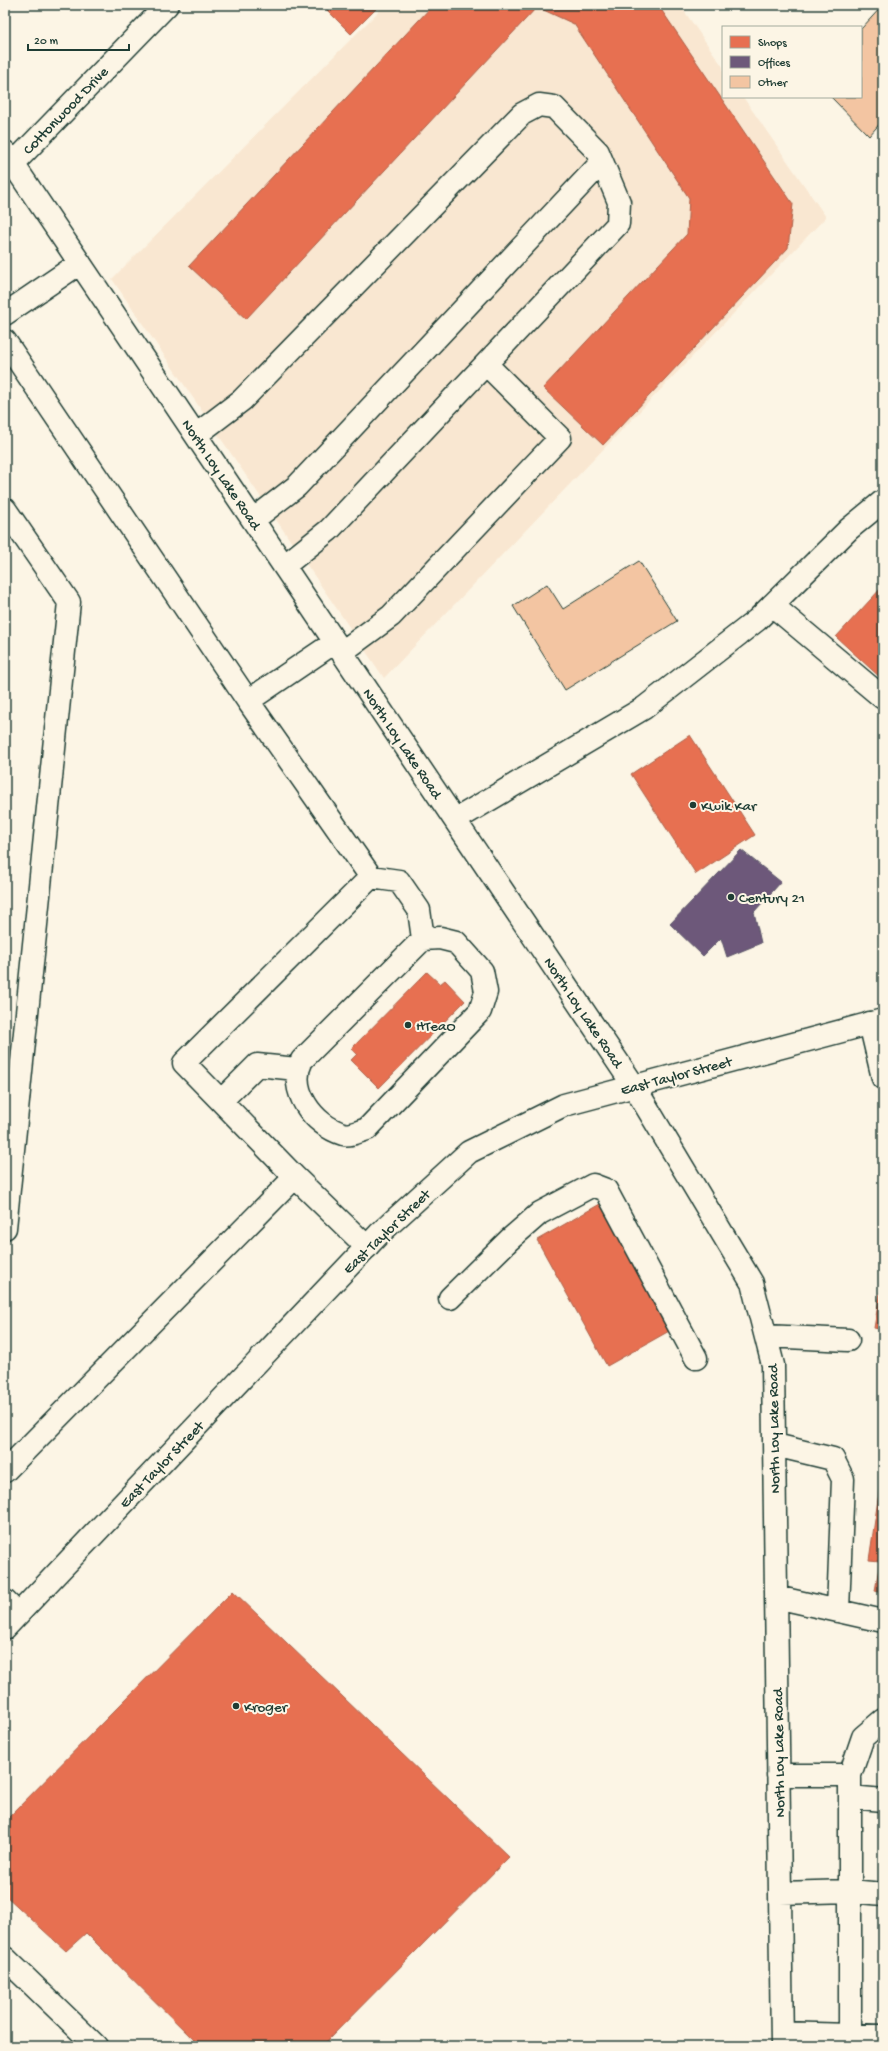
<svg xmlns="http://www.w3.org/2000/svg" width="888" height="2051" viewBox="0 0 888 2051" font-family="'Gochi Hand',sans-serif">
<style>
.built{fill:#f9e7d1}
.shops{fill:#e76f51;stroke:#ab6048}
.offices{fill:#6d597a;stroke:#565165}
.building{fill:#f3c5a2;stroke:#1f3d34}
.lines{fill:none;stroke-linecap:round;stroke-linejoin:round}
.minor-casing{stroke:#1f3d34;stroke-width:25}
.major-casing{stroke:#1f3d34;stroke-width:25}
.minor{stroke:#fcf5e5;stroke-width:22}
.major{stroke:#fcf5e5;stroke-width:22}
.poi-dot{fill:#1f3d34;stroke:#fcf5e5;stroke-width:1.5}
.labels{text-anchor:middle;stroke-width:4;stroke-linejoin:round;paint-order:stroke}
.street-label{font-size:15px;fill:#1f3d34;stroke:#fcf5e5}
.poi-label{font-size:15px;fill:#1f3d34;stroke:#fcf5e5;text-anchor:start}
</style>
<rect width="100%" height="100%" fill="#fcf5e5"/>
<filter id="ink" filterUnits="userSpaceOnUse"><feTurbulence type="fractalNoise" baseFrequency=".025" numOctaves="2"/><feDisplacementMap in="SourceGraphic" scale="8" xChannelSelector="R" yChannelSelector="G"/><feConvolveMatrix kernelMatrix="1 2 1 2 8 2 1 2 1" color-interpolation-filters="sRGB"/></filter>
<g filter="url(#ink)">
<path class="built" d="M 385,5 L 680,5 L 723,67 L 723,97 L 743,97 L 826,217 L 384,678 L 112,279 Z"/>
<path class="shops" d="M 322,5 L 380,5 L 351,34 Z
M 433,5 L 658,5 L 793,204 L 788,248 L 603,445 L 543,388 L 687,234 L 689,198 L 574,24 L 537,7 L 246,319 L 189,266 Z
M 883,586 L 883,680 L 836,637 Z
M 690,735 L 755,835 L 696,874 L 631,774 Z
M 427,972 L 440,984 L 445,980 L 465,1001 L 379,1088 L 351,1060 L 357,1054 L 351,1049 Z
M 600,1204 L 671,1330 L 607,1366 L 537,1240 Z
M 883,1275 L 883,1330 L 874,1328 Z
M 883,1466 L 883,1593 L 875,1591 L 880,1561 L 869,1560 Z
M 233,1591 L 509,1857 L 322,2046 L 200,2046 L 86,1933 L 66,1951 L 5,1895 L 5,1821 Z"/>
<path class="offices" d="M 741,850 L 781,882 L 754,912 L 761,943 L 727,957 L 721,938 L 703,956 L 670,924 Z"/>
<path class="building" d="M 883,5 L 883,120 L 869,136 L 831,97 L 861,97 L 861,29 Z
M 639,561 L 677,621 L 565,690 L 513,606 L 547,584 L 563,609 Z"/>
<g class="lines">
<defs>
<path id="minor" d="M 5,152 L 634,1086 L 752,1283 L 773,1365 L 782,2046
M 13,164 L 167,5
M 5,314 L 80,263
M 5,341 L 248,701
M 196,435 L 242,400 L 522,114 L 539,105 L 554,107 L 598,152 L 619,202 L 618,224 L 329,530 L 284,566
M 5,509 L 69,602 L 5,1228
M 253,520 L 297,486 L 602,162
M 772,605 L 883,698
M 342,652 L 391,616 L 560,438 L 486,364
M 455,820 L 644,708 L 757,620 L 849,529 L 883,501
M 371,877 L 399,881 L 419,910 L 423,939
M 440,938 L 456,942 L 482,971 L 486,992 L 480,1011 L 367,1129 C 361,1131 349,1136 343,1134 C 313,1125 287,1089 302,1060 L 423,939 Z
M 870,1023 L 883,1078
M 221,1101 L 257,1065 L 297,1069
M 295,1177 L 184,1063 L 371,877 L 248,701 L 335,642
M 450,1298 L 509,1240 L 540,1213 L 593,1185 L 606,1190 L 696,1358
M 766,1336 L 848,1340
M 775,1445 L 833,1459 L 843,1479 L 838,1611
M 5,1471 L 295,1177 L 367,1247
M 776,1597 L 883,1621
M 5,1601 L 18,1614
M 778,1775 L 850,1775
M 850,1797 L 883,1800
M 780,1893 L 850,1891 L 883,1894
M 5,1958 L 96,2046
M 782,2033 L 883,2036
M 850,2035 L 850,1775 L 863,1737 L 883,1720"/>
<path id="major" d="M 5,1628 L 379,1234 L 469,1152 L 564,1105 L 883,1020"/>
</defs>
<use href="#minor" class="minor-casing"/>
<use href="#major" class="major-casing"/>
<use href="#minor" class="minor"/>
<use href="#major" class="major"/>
</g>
</g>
<g class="poi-dot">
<circle cx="693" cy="805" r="4"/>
<circle cx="731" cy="897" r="4"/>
<circle cx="408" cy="1025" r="4"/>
<circle cx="236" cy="1706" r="4"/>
</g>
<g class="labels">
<g class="street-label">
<text transform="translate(65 110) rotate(-46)" y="5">Cottonwood Drive</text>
<text transform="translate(222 474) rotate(56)" y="5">North Loy Lake Road</text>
<text transform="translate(403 743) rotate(56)" y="5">North Loy Lake Road</text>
<text transform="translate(584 1012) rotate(56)" y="5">North Loy Lake Road</text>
<text transform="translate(676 1075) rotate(-15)" y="5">East Taylor Street</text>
<text transform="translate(386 1231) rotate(-44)" y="5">East Taylor Street</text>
<text transform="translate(773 1429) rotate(-91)" y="5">North Loy Lake Road</text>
<text transform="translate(161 1464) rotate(-46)" y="5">East Taylor Street</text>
<text transform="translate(778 1753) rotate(-91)" y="5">North Loy Lake Road</text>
</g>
<g class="poi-label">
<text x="701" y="810">Kwik Kar</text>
<text x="739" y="902">Century 21</text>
<text x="416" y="1030">HTeaO</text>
<text x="244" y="1711">Kroger</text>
</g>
</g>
<rect width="888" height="2051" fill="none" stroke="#fcf5e5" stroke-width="20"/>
<rect x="10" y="10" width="868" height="2031" fill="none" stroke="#1f3d34" stroke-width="1.5" filter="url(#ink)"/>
<rect x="722" y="26" width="140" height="72" fill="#fcf5e5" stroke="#a4ab9e"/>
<rect x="730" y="36" width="20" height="12" fill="#e76f51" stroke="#a4ab9e"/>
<text x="758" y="46" font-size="12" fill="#1f3d34">Shops</text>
<rect x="730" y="56" width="20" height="12" fill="#6d597a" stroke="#a4ab9e"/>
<text x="758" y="66" font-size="12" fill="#1f3d34">Offices</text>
<rect x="730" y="76" width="20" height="12" fill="#f3c5a2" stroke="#a4ab9e"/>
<text x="758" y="86" font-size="12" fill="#1f3d34">Other</text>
<path d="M28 44v6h101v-6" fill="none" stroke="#1f3d34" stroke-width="2"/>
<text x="34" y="44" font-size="12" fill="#1f3d34" stroke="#fcf5e5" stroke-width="3" paint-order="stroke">20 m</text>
</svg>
